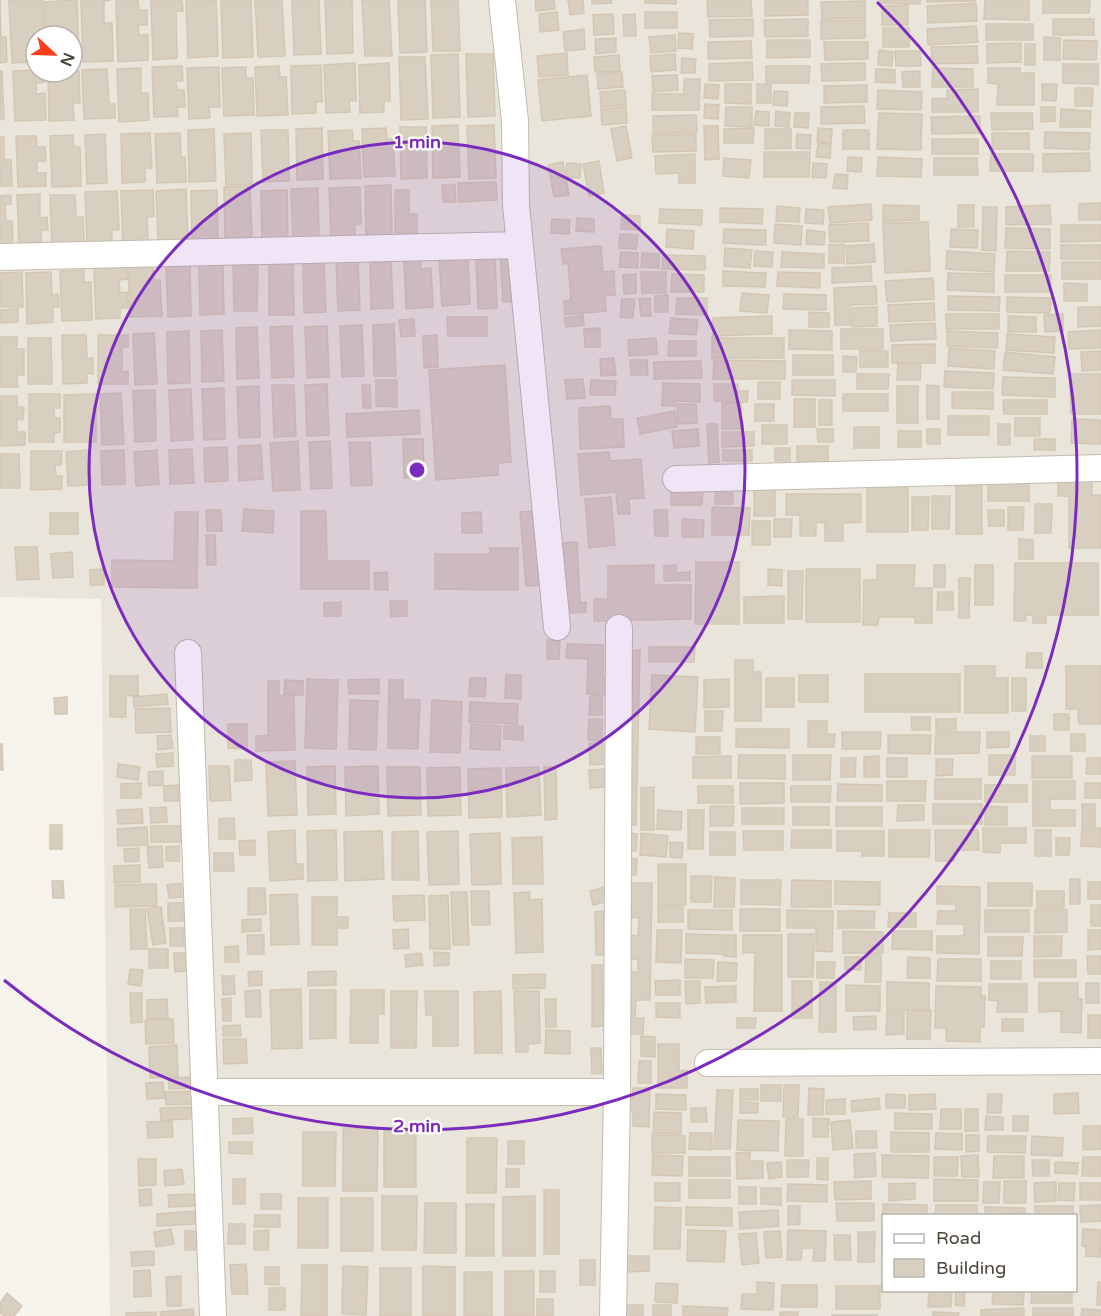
<svg xmlns="http://www.w3.org/2000/svg" width="1101" height="1316" viewBox="0 0 1101 1316" font-family="'Varela Round',sans-serif">
<style>
.residential{fill:#eae5da;fill-rule:evenodd}
.building{fill:#d8cfc1;stroke:#d3c7b4;stroke-width:1.5}
.lines{fill:none;stroke-linecap:round;stroke-linejoin:round}
.minor-casing{stroke:#c2bbae;stroke-width:28}
.minor{stroke:#fff;stroke-width:26}
.ring{fill:none;stroke:#7b2cbf;stroke-width:3}
.centre{fill:#7b2cbf;stroke:#fff;stroke-width:3}
.ring-label{font-size:18px;text-anchor:middle;font-weight:bold;fill:#7b2cbf;stroke:#fff;stroke-width:4.5;stroke-linejoin:round;paint-order:stroke}
</style>
<rect width="100%" height="100%" fill="#f6f3ec"/>
<path class="residential" d="M 0,0 L 1101,0 L 1101,1316 L 110,1316 L 101,599 L 0,597 ZM 36,36 L 72,36 L 72,72 L 36,72 ZM 884,1216 L 1076,1216 L 1076,1290 L 884,1290 Z"/>
<path class="building" d="M 0,0 L 1,37 L 6,37 L 7,62 L 0,63 Z
M 9,0 L 43,0 L 45,36 L 36,36 L 36,62 L 12,63 Z
M 77,0 L 79,61 L 72,62 L 72,36 L 47,36 L 45,2 Z
M 81,0 L 111,0 L 104,1 L 104,23 L 112,23 L 113,61 L 83,62 Z
M 116,0 L 138,0 L 139,10 L 147,10 L 147,25 L 138,25 L 139,35 L 148,35 L 148,60 L 118,62 Z
M 151,0 L 182,0 L 183,11 L 176,11 L 177,58 L 153,60 Z
M 186,0 L 216,0 L 218,56 L 188,58 Z
M 221,0 L 251,0 L 253,57 L 223,58 Z
M 255,0 L 282,0 L 285,56 L 258,57 Z
M 292,0 L 319,0 L 321,54 L 294,55 Z
M 325,0 L 352,0 L 353,53 L 327,54 Z
M 362,0 L 389,0 L 392,56 L 365,56 Z
M 398,0 L 425,0 L 427,52 L 400,53 Z
M 431,0 L 458,0 L 460,51 L 433,51 Z
M 535,0 L 554,0 L 555,9 L 536,11 Z
M 568,0 L 583,0 L 584,13 L 570,15 Z
M 592,0 L 611,0 L 612,3 L 592,4 Z
M 645,0 L 676,0 L 676,4 L 645,3 Z
M 707,0 L 751,0 L 752,16 L 708,17 Z
M 765,0 L 808,0 L 808,15 L 765,16 Z
M 880,0 L 920,0 L 920,4 L 880,3 Z
M 927,0 L 975,0 L 975,1 L 927,2 Z
M 985,0 L 1029,0 L 1029,20 L 984,19 Z
M 1043,0 L 1090,0 L 1089,13 L 1043,13 Z
M 865,1 L 865,18 L 822,19 L 821,2 Z
M 976,3 L 977,21 L 928,23 L 927,6 Z
M 908,5 L 908,25 L 882,25 L 882,6 Z
M 557,12 L 559,30 L 540,32 L 539,14 Z
M 645,12 L 677,12 L 677,28 L 645,28 Z
M 613,14 L 614,34 L 594,35 L 593,15 Z
M 635,14 L 636,36 L 624,36 L 623,15 Z
M 753,19 L 753,36 L 710,37 L 709,20 Z
M 808,19 L 808,36 L 765,37 L 764,20 Z
M 1053,19 L 1094,19 L 1094,35 L 1053,35 Z
M 865,20 L 865,38 L 821,39 L 821,21 Z
M 986,24 L 1033,24 L 1033,40 L 986,40 Z
M 976,26 L 978,42 L 928,45 L 927,29 Z
M 883,28 L 909,28 L 909,47 L 883,47 Z
M 584,29 L 585,49 L 565,51 L 563,32 Z
M 679,33 L 693,34 L 692,49 L 678,48 Z
M 675,35 L 676,51 L 651,53 L 649,37 Z
M 1044,37 L 1060,38 L 1060,60 L 1044,60 Z
M 616,38 L 616,52 L 596,54 L 595,39 Z
M 767,40 L 810,40 L 810,57 L 767,58 Z
M 1064,40 L 1097,41 L 1096,60 L 1063,59 Z
M 751,41 L 752,58 L 708,59 L 708,42 Z
M 824,42 L 868,42 L 868,59 L 825,60 Z
M 1021,43 L 1021,62 L 987,63 L 987,44 Z
M 1025,44 L 1035,44 L 1035,65 L 1025,65 Z
M 977,46 L 978,63 L 932,64 L 931,47 Z
M 879,50 L 893,52 L 892,66 L 878,65 Z
M 895,51 L 920,51 L 921,66 L 896,66 Z
M 567,53 L 568,75 L 539,77 L 537,56 Z
M 458,54 L 460,117 L 433,118 L 431,55 Z
M 466,54 L 493,54 L 495,116 L 468,117 Z
M 675,54 L 676,70 L 651,72 L 650,56 Z
M 619,55 L 620,71 L 595,72 L 594,57 Z
M 399,57 L 425,57 L 428,119 L 401,120 Z
M 682,58 L 696,59 L 695,73 L 681,73 Z
M 752,62 L 753,80 L 709,81 L 709,64 Z
M 355,63 L 356,101 L 349,101 L 350,112 L 326,113 L 324,65 Z
M 389,63 L 390,101 L 384,101 L 384,112 L 360,113 L 359,65 Z
M 865,63 L 865,80 L 822,81 L 821,64 Z
M 1063,64 L 1098,64 L 1098,84 L 1063,83 Z
M 321,65 L 322,102 L 316,102 L 316,113 L 292,114 L 291,66 Z
M 182,66 L 183,81 L 176,81 L 177,90 L 184,90 L 185,107 L 177,107 L 178,116 L 154,117 L 152,67 Z
M 279,66 L 280,77 L 286,77 L 288,115 L 257,116 L 255,67 Z
M 766,66 L 810,66 L 809,83 L 766,83 Z
M 219,67 L 220,107 L 209,107 L 210,118 L 189,119 L 187,68 Z
M 246,67 L 246,78 L 253,78 L 254,115 L 224,116 L 222,68 Z
M 141,68 L 141,93 L 148,93 L 149,120 L 119,122 L 117,69 Z
M 933,68 L 973,69 L 973,87 L 932,87 Z
M 988,68 L 1020,68 L 1020,73 L 1034,73 L 1034,105 L 997,105 L 998,84 L 988,83 Z
M 107,69 L 109,104 L 115,104 L 115,118 L 84,119 L 82,70 Z
M 876,69 L 895,70 L 895,83 L 875,82 Z
M 36,70 L 36,72 L 44,72 L 44,82 L 36,83 L 36,94 L 45,93 L 46,120 L 15,121 L 13,71 Z
M 0,71 L 2,71 L 4,119 L 0,120 Z
M 79,71 L 80,103 L 73,103 L 74,120 L 49,121 L 48,72 Z
M 920,71 L 920,87 L 903,87 L 902,72 Z
M 622,72 L 623,87 L 598,89 L 597,74 Z
M 587,75 L 591,116 L 542,121 L 538,80 Z
M 677,75 L 678,90 L 653,92 L 652,76 Z
M 684,79 L 700,79 L 699,110 L 652,110 L 652,94 L 684,94 Z
M 705,84 L 719,85 L 718,99 L 704,98 Z
M 725,84 L 751,84 L 751,104 L 725,103 Z
M 757,84 L 771,85 L 771,103 L 757,103 Z
M 1042,84 L 1057,84 L 1056,101 L 1042,100 Z
M 867,85 L 867,102 L 824,103 L 824,86 Z
M 1075,88 L 1093,88 L 1092,106 L 1075,106 Z
M 978,89 L 978,112 L 932,112 L 932,99 L 947,98 L 947,90 Z
M 625,90 L 626,105 L 601,107 L 600,92 Z
M 878,90 L 922,92 L 921,110 L 877,109 Z
M 774,91 L 788,92 L 787,106 L 773,105 Z
M 705,104 L 719,105 L 718,119 L 704,118 Z
M 864,106 L 865,123 L 821,124 L 821,107 Z
M 626,107 L 627,123 L 602,125 L 601,109 Z
M 726,107 L 752,107 L 752,127 L 725,126 Z
M 1041,107 L 1055,107 L 1055,121 L 1041,122 Z
M 1061,109 L 1091,111 L 1090,127 L 1060,127 Z
M 756,111 L 769,112 L 769,126 L 754,125 Z
M 776,111 L 790,113 L 789,127 L 775,126 Z
M 795,113 L 809,113 L 808,128 L 794,127 Z
M 879,113 L 922,114 L 921,150 L 877,149 Z
M 991,113 L 1032,113 L 1033,129 L 992,130 Z
M 696,115 L 697,132 L 653,133 L 653,116 Z
M 980,116 L 980,133 L 932,134 L 931,117 Z
M 458,125 L 460,177 L 433,178 L 432,126 Z
M 494,125 L 496,178 L 469,179 L 467,126 Z
M 626,126 L 632,158 L 617,161 L 611,129 Z
M 704,126 L 718,126 L 719,159 L 705,160 Z
M 400,127 L 426,127 L 427,178 L 401,179 Z
M 322,128 L 323,179 L 297,180 L 296,129 Z
M 386,128 L 387,139 L 393,139 L 395,176 L 364,177 L 362,129 Z
M 754,128 L 753,143 L 724,143 L 724,129 Z
M 818,128 L 832,129 L 831,144 L 817,142 Z
M 214,129 L 216,181 L 189,182 L 188,130 Z
M 765,129 L 791,129 L 791,148 L 765,149 Z
M 261,130 L 288,130 L 289,181 L 263,182 Z
M 352,130 L 353,141 L 359,141 L 361,178 L 330,179 L 328,131 Z
M 843,130 L 869,130 L 869,149 L 843,149 Z
M 1045,132 L 1090,133 L 1089,150 L 1044,148 Z
M 150,133 L 152,168 L 145,168 L 145,182 L 122,183 L 121,134 Z
M 180,133 L 181,157 L 185,157 L 186,182 L 157,183 L 155,134 Z
M 251,133 L 252,184 L 226,185 L 224,134 Z
M 992,133 L 1029,133 L 1029,149 L 992,149 Z
M 105,134 L 107,183 L 87,184 L 85,135 Z
M 696,134 L 696,151 L 653,152 L 652,135 Z
M 797,134 L 811,135 L 810,149 L 796,148 Z
M 73,135 L 74,147 L 80,147 L 81,186 L 52,187 L 50,136 Z
M 16,136 L 36,136 L 37,147 L 45,147 L 46,161 L 37,161 L 37,173 L 46,173 L 46,186 L 18,187 Z
M 0,137 L 4,137 L 4,160 L 11,160 L 12,186 L 0,186 Z
M 932,139 L 978,139 L 978,154 L 932,154 Z
M 818,143 L 831,144 L 830,158 L 816,157 Z
M 764,152 L 810,152 L 809,177 L 764,177 Z
M 1089,153 L 1090,171 L 1043,172 L 1043,154 Z
M 695,154 L 695,183 L 679,183 L 679,173 L 656,174 L 655,156 Z
M 991,154 L 1033,154 L 1033,171 L 990,171 Z
M 848,157 L 862,158 L 861,172 L 847,171 Z
M 878,157 L 922,159 L 921,177 L 877,176 Z
M 724,158 L 751,160 L 749,178 L 723,176 Z
M 934,158 L 977,158 L 978,175 L 934,175 Z
M 599,161 L 604,193 L 589,196 L 583,164 Z
M 563,162 L 569,195 L 554,197 L 548,165 Z
M 567,163 L 581,164 L 580,178 L 566,177 Z
M 813,163 L 827,164 L 826,178 L 812,177 Z
M 835,174 L 848,175 L 847,189 L 833,188 Z
M 496,182 L 497,200 L 459,202 L 458,183 Z
M 391,185 L 392,236 L 366,237 L 365,186 Z
M 442,185 L 455,185 L 456,202 L 443,202 Z
M 250,186 L 252,237 L 225,238 L 224,187 Z
M 360,187 L 361,224 L 355,224 L 355,235 L 331,236 L 329,188 Z
M 318,188 L 319,239 L 293,240 L 291,189 Z
M 186,189 L 188,240 L 158,241 L 156,191 Z
M 153,190 L 154,216 L 147,217 L 148,242 L 123,243 L 121,191 Z
M 217,190 L 218,241 L 192,242 L 191,191 Z
M 287,190 L 288,241 L 262,242 L 261,191 Z
M 395,190 L 409,190 L 409,212 L 395,212 Z
M 117,191 L 119,230 L 112,230 L 112,242 L 87,243 L 85,192 Z
M 40,194 L 40,218 L 47,217 L 48,230 L 41,230 L 41,242 L 19,243 L 17,195 Z
M 11,195 L 11,204 L 5,204 L 6,221 L 12,221 L 13,245 L 0,246 L 0,196 Z
M 50,195 L 75,195 L 76,217 L 83,217 L 84,242 L 52,244 Z
M 1101,203 L 1101,220 L 1079,220 L 1079,204 Z
M 871,204 L 872,220 L 830,223 L 828,207 Z
M 883,205 L 919,206 L 919,220 L 883,221 Z
M 958,205 L 974,205 L 974,227 L 958,227 Z
M 1050,205 L 1051,224 L 1006,225 L 1006,207 Z
M 777,206 L 800,208 L 799,222 L 776,221 Z
M 983,207 L 997,207 L 996,251 L 982,250 Z
M 720,208 L 763,209 L 762,224 L 720,222 Z
M 660,209 L 702,210 L 702,225 L 659,223 Z
M 806,209 L 824,210 L 823,224 L 805,223 Z
M 395,214 L 417,214 L 417,233 L 395,233 Z
M 622,215 L 640,216 L 640,230 L 621,229 Z
M 577,218 L 594,219 L 594,232 L 576,231 Z
M 552,219 L 570,220 L 569,234 L 551,233 Z
M 928,222 L 930,271 L 885,273 L 883,223 Z
M 868,223 L 869,241 L 830,242 L 829,225 Z
M 775,224 L 802,226 L 801,245 L 774,243 Z
M 1061,225 L 1101,225 L 1101,241 L 1061,242 Z
M 1006,228 L 1050,229 L 1050,249 L 1005,248 Z
M 667,229 L 694,231 L 693,249 L 666,247 Z
M 724,229 L 766,230 L 766,245 L 723,243 Z
M 951,229 L 978,230 L 977,248 L 950,247 Z
M 807,230 L 825,232 L 824,245 L 806,244 Z
M 620,234 L 638,235 L 636,249 L 619,248 Z
M 844,244 L 844,263 L 829,263 L 829,245 Z
M 874,244 L 875,262 L 847,264 L 846,246 Z
M 1061,245 L 1101,245 L 1101,259 L 1061,259 Z
M 601,246 L 603,272 L 614,271 L 615,295 L 605,296 L 606,311 L 565,315 L 564,301 L 571,300 L 568,263 L 563,264 L 561,249 Z
M 725,248 L 752,250 L 750,268 L 724,266 Z
M 755,251 L 773,252 L 772,267 L 754,266 Z
M 947,251 L 995,254 L 994,272 L 946,269 Z
M 1007,251 L 1050,252 L 1049,271 L 1006,271 Z
M 621,252 L 638,253 L 638,268 L 619,267 Z
M 782,252 L 824,254 L 824,268 L 781,267 Z
M 642,253 L 659,254 L 659,268 L 641,267 Z
M 508,254 L 511,302 L 503,302 L 500,255 Z
M 663,255 L 705,256 L 705,270 L 662,269 Z
M 495,256 L 497,308 L 478,309 L 476,257 Z
M 391,257 L 393,308 L 371,309 L 370,258 Z
M 404,258 L 421,258 L 421,269 L 431,268 L 433,307 L 406,309 Z
M 336,259 L 358,259 L 360,310 L 338,311 Z
M 468,259 L 470,304 L 442,306 L 439,260 Z
M 324,260 L 326,312 L 304,313 L 303,261 Z
M 233,262 L 258,262 L 257,311 L 234,311 Z
M 1062,262 L 1101,262 L 1101,279 L 1062,279 Z
M 269,263 L 293,263 L 294,315 L 269,315 Z
M 190,265 L 191,316 L 168,317 L 166,266 Z
M 199,265 L 223,265 L 224,314 L 200,315 Z
M 153,266 L 154,280 L 160,280 L 162,316 L 130,317 L 128,267 Z
M 871,266 L 872,281 L 832,283 L 832,268 Z
M 126,267 L 127,279 L 119,280 L 120,293 L 127,292 L 128,308 L 120,308 L 120,318 L 96,319 L 94,268 Z
M 84,270 L 84,282 L 91,282 L 92,320 L 62,321 L 60,271 Z
M 723,271 L 766,273 L 765,287 L 723,286 Z
M 22,272 L 23,307 L 0,307 L 0,273 Z
M 51,272 L 52,295 L 58,294 L 59,307 L 53,307 L 53,322 L 27,324 L 26,273 Z
M 641,272 L 666,272 L 666,293 L 642,293 Z
M 778,272 L 820,273 L 820,288 L 777,286 Z
M 948,273 L 994,274 L 994,292 L 947,290 Z
M 636,274 L 636,293 L 624,294 L 623,275 Z
M 672,274 L 704,275 L 704,292 L 671,292 Z
M 1005,275 L 1051,275 L 1050,292 L 1005,292 Z
M 933,278 L 934,299 L 887,302 L 885,281 Z
M 1064,283 L 1087,284 L 1087,301 L 1064,301 Z
M 876,286 L 877,304 L 850,305 L 850,325 L 835,325 L 834,288 Z
M 742,293 L 769,295 L 767,313 L 740,311 Z
M 784,294 L 826,295 L 826,310 L 783,309 Z
M 668,295 L 668,312 L 655,312 L 655,296 Z
M 948,296 L 1000,297 L 999,311 L 948,310 Z
M 1007,297 L 1051,298 L 1050,313 L 1007,312 Z
M 650,298 L 651,316 L 641,316 L 639,299 Z
M 677,298 L 707,298 L 707,315 L 676,314 Z
M 622,299 L 635,299 L 633,318 L 620,317 Z
M 934,303 L 935,320 L 889,322 L 888,305 Z
M 877,307 L 877,326 L 852,327 L 852,308 Z
M 1078,307 L 1101,307 L 1101,326 L 1078,327 Z
M 18,309 L 18,322 L 0,323 L 0,310 Z
M 809,312 L 829,313 L 829,327 L 809,327 Z
M 946,314 L 999,314 L 999,329 L 946,329 Z
M 1063,314 L 1063,331 L 1045,332 L 1044,315 Z
M 583,315 L 584,325 L 566,327 L 564,318 Z
M 772,316 L 772,334 L 713,336 L 713,318 Z
M 1008,316 L 1036,317 L 1036,332 L 1008,332 Z
M 447,317 L 487,317 L 487,336 L 448,336 Z
M 671,318 L 698,320 L 696,335 L 669,333 Z
M 414,319 L 415,336 L 401,337 L 399,320 Z
M 935,323 L 936,339 L 891,341 L 890,325 Z
M 394,324 L 396,376 L 374,376 L 373,325 Z
M 362,325 L 364,376 L 342,377 L 340,326 Z
M 292,326 L 294,377 L 272,378 L 270,327 Z
M 327,326 L 329,377 L 307,378 L 305,327 Z
M 257,327 L 259,378 L 237,379 L 236,328 Z
M 600,328 L 600,347 L 585,347 L 584,329 Z
M 841,329 L 883,329 L 883,349 L 841,349 Z
M 222,330 L 224,381 L 202,382 L 201,331 Z
M 789,330 L 832,331 L 832,350 L 789,349 Z
M 1101,330 L 1101,348 L 1069,349 L 1068,332 Z
M 189,331 L 190,383 L 168,384 L 167,332 Z
M 947,331 L 998,333 L 997,348 L 947,346 Z
M 154,333 L 157,384 L 135,385 L 133,334 Z
M 1007,334 L 1055,337 L 1054,353 L 1006,350 Z
M 62,335 L 86,335 L 87,359 L 93,358 L 93,374 L 87,373 L 87,383 L 63,384 Z
M 98,335 L 128,335 L 128,347 L 122,347 L 122,372 L 128,371 L 128,384 L 98,384 Z
M 437,335 L 438,367 L 424,368 L 423,336 Z
M 0,337 L 17,337 L 17,349 L 24,349 L 24,375 L 17,375 L 18,387 L 0,387 Z
M 28,338 L 51,338 L 52,384 L 28,384 Z
M 656,338 L 657,354 L 629,356 L 628,340 Z
M 712,338 L 784,338 L 784,358 L 712,358 Z
M 669,341 L 696,341 L 696,356 L 668,356 Z
M 935,344 L 935,363 L 892,363 L 892,345 Z
M 949,348 L 995,351 L 994,369 L 948,366 Z
M 860,351 L 888,351 L 888,367 L 860,367 Z
M 1101,351 L 1101,370 L 1082,371 L 1081,352 Z
M 1005,352 L 1055,357 L 1053,374 L 1003,370 Z
M 793,355 L 833,355 L 833,375 L 793,375 Z
M 843,356 L 857,357 L 856,372 L 843,372 Z
M 614,358 L 616,375 L 601,376 L 600,359 Z
M 630,360 L 647,360 L 648,375 L 631,375 Z
M 714,360 L 785,361 L 785,379 L 713,379 Z
M 701,361 L 702,378 L 654,379 L 654,362 Z
M 898,364 L 921,364 L 920,380 L 897,380 Z
M 505,365 L 511,462 L 498,463 L 498,475 L 436,480 L 429,370 Z
M 945,371 L 994,373 L 993,389 L 944,387 Z
M 857,374 L 889,374 L 888,389 L 857,389 Z
M 1070,374 L 1101,374 L 1101,414 L 1071,414 Z
M 1003,377 L 1055,378 L 1055,397 L 1002,395 Z
M 583,379 L 585,398 L 567,399 L 565,380 Z
M 376,380 L 397,380 L 397,407 L 376,406 Z
M 591,380 L 616,381 L 615,395 L 590,395 Z
M 792,380 L 835,380 L 835,396 L 792,395 Z
M 758,382 L 780,382 L 780,399 L 758,399 Z
M 663,383 L 700,384 L 700,402 L 675,401 L 675,406 L 662,406 Z
M 327,384 L 329,435 L 307,436 L 305,385 Z
M 714,384 L 738,384 L 738,391 L 748,391 L 747,402 L 714,401 Z
M 272,385 L 294,385 L 296,436 L 274,437 Z
M 362,385 L 370,385 L 371,408 L 363,408 Z
M 927,385 L 939,386 L 939,419 L 927,419 Z
M 259,386 L 260,437 L 239,438 L 237,387 Z
M 897,386 L 918,386 L 918,423 L 897,423 Z
M 224,388 L 225,439 L 204,440 L 202,389 Z
M 191,389 L 193,440 L 171,441 L 169,390 Z
M 155,390 L 156,441 L 135,442 L 133,391 Z
M 952,392 L 993,392 L 993,409 L 952,408 Z
M 121,393 L 124,444 L 102,445 L 100,394 Z
M 29,394 L 60,394 L 60,408 L 54,408 L 54,418 L 60,418 L 60,432 L 54,433 L 54,442 L 29,442 Z
M 96,394 L 96,442 L 64,442 L 64,395 Z
M 843,394 L 888,394 L 888,411 L 843,411 Z
M 0,396 L 17,396 L 17,407 L 24,407 L 23,420 L 17,419 L 17,432 L 25,432 L 25,445 L 0,446 Z
M 794,399 L 815,399 L 815,427 L 794,427 Z
M 819,400 L 832,400 L 832,425 L 819,425 Z
M 1003,400 L 1047,400 L 1047,414 L 1004,414 Z
M 722,403 L 741,403 L 741,429 L 722,429 Z
M 677,404 L 696,404 L 697,423 L 678,424 Z
M 755,404 L 774,404 L 774,421 L 755,421 Z
M 610,406 L 611,419 L 623,419 L 624,447 L 580,449 L 579,408 Z
M 419,410 L 420,434 L 347,437 L 346,414 Z
M 675,411 L 677,427 L 640,434 L 637,418 Z
M 948,416 L 989,416 L 989,435 L 948,435 Z
M 1015,418 L 1040,418 L 1040,436 L 1015,436 Z
M 1072,419 L 1101,420 L 1101,444 L 1071,443 Z
M 707,424 L 717,424 L 719,462 L 709,463 Z
M 998,424 L 1010,424 L 1010,445 L 998,445 Z
M 762,425 L 787,425 L 787,444 L 762,444 Z
M 854,427 L 879,427 L 879,448 L 854,448 Z
M 698,429 L 699,446 L 674,448 L 672,431 Z
M 817,429 L 833,429 L 833,442 L 818,442 Z
M 927,429 L 940,429 L 940,444 L 927,444 Z
M 898,431 L 921,431 L 921,447 L 898,447 Z
M 722,432 L 754,432 L 754,446 L 722,447 Z
M 403,439 L 423,439 L 424,478 L 404,478 Z
M 1034,439 L 1055,439 L 1055,450 L 1034,450 Z
M 298,441 L 300,490 L 273,491 L 270,443 Z
M 330,441 L 332,488 L 311,489 L 309,442 Z
M 349,442 L 370,442 L 372,485 L 351,486 Z
M 261,445 L 263,479 L 239,481 L 238,446 Z
M 797,446 L 828,446 L 828,462 L 797,462 Z
M 227,447 L 228,481 L 205,482 L 204,448 Z
M 775,448 L 790,448 L 790,461 L 775,461 Z
M 192,449 L 194,483 L 170,484 L 169,450 Z
M 89,450 L 91,485 L 68,486 L 66,452 Z
M 124,450 L 125,484 L 102,485 L 101,451 Z
M 157,450 L 159,484 L 136,486 L 134,452 Z
M 723,450 L 752,450 L 752,461 L 723,461 Z
M 31,451 L 62,451 L 61,465 L 55,465 L 56,476 L 62,476 L 62,489 L 31,490 Z
M 609,452 L 610,461 L 641,459 L 644,498 L 629,499 L 630,514 L 618,514 L 616,492 L 581,495 L 578,454 Z
M 0,454 L 19,454 L 20,488 L 0,488 Z
M 1058,479 L 1092,479 L 1092,495 L 1101,495 L 1101,548 L 1069,548 L 1069,496 L 1058,496 Z
M 988,480 L 1029,480 L 1029,501 L 988,501 Z
M 671,485 L 703,486 L 702,505 L 671,505 Z
M 867,486 L 908,486 L 908,532 L 867,532 Z
M 956,486 L 982,486 L 982,534 L 956,534 Z
M 754,490 L 775,490 L 775,516 L 754,516 Z
M 715,493 L 733,493 L 733,504 L 715,504 Z
M 786,494 L 861,494 L 861,522 L 843,523 L 843,541 L 825,541 L 825,523 L 816,522 L 816,536 L 800,536 L 800,515 L 786,515 Z
M 932,496 L 950,496 L 949,529 L 932,529 Z
M 611,497 L 615,545 L 589,548 L 585,499 Z
M 912,497 L 929,497 L 928,530 L 912,530 Z
M 1035,504 L 1052,504 L 1051,533 L 1035,533 Z
M 712,507 L 750,508 L 749,535 L 712,535 Z
M 1008,507 L 1024,507 L 1023,530 L 1008,530 Z
M 244,509 L 274,511 L 273,533 L 242,531 Z
M 206,510 L 221,510 L 222,531 L 207,531 Z
M 654,510 L 667,510 L 668,536 L 655,536 Z
M 988,510 L 1004,510 L 1004,526 L 989,526 Z
M 301,511 L 326,511 L 327,561 L 369,561 L 369,589 L 301,589 Z
M 533,511 L 539,585 L 526,586 L 520,512 Z
M 175,512 L 198,512 L 197,588 L 112,587 L 112,560 L 174,561 Z
M 481,512 L 482,533 L 462,533 L 462,513 Z
M 50,513 L 78,513 L 78,534 L 50,534 Z
M 682,519 L 704,520 L 703,537 L 682,537 Z
M 774,519 L 792,519 L 791,537 L 774,537 Z
M 752,521 L 770,521 L 770,545 L 752,545 Z
M 206,535 L 215,535 L 216,565 L 207,565 Z
M 1019,539 L 1033,540 L 1033,559 L 1019,559 Z
M 577,542 L 580,603 L 586,602 L 586,612 L 570,613 L 570,606 L 562,606 L 559,543 Z
M 15,547 L 37,547 L 39,579 L 17,580 Z
M 490,548 L 518,548 L 518,590 L 435,589 L 435,554 L 490,554 Z
M 72,552 L 73,577 L 53,578 L 51,554 Z
M 696,562 L 739,562 L 739,624 L 695,624 Z
M 1015,563 L 1098,563 L 1098,615 L 1046,615 L 1046,623 L 1033,623 L 1033,615 L 1025,615 L 1026,621 L 1014,621 Z
M 654,565 L 654,585 L 691,585 L 691,619 L 594,621 L 594,599 L 608,599 L 608,566 Z
M 676,565 L 676,573 L 690,572 L 690,580 L 664,581 L 664,566 Z
M 877,565 L 915,565 L 914,588 L 932,588 L 932,623 L 915,623 L 915,617 L 879,617 L 878,625 L 863,625 L 864,580 L 877,580 Z
M 934,565 L 945,565 L 945,587 L 934,587 Z
M 975,565 L 993,565 L 993,605 L 975,605 Z
M 104,569 L 104,585 L 90,585 L 90,570 Z
M 768,569 L 782,570 L 782,586 L 768,585 Z
M 806,569 L 860,569 L 860,622 L 806,622 Z
M 788,571 L 803,571 L 802,619 L 788,619 Z
M 387,572 L 388,590 L 375,590 L 374,573 Z
M 959,578 L 970,578 L 969,618 L 959,618 Z
M 938,592 L 953,592 L 953,610 L 937,610 Z
M 784,596 L 784,623 L 744,623 L 744,597 Z
M 390,601 L 407,601 L 407,616 L 391,617 Z
M 341,602 L 341,616 L 324,616 L 324,603 Z
M 547,640 L 560,641 L 559,659 L 547,659 Z
M 567,644 L 603,645 L 603,678 L 613,679 L 613,695 L 587,694 L 588,659 L 566,658 Z
M 649,647 L 695,647 L 694,662 L 649,662 Z
M 625,650 L 640,650 L 636,825 L 621,825 Z
M 1027,653 L 1042,653 L 1042,668 L 1026,668 Z
M 735,660 L 753,660 L 753,672 L 761,672 L 761,721 L 735,721 Z
M 965,666 L 995,666 L 995,678 L 1008,678 L 1008,713 L 965,713 Z
M 1066,666 L 1101,666 L 1101,724 L 1079,724 L 1078,709 L 1066,709 Z
M 865,674 L 960,674 L 960,712 L 865,712 Z
M 506,675 L 521,675 L 521,699 L 505,698 Z
M 652,675 L 698,677 L 695,732 L 649,729 Z
M 799,675 L 828,675 L 828,702 L 799,702 Z
M 110,676 L 138,676 L 138,695 L 126,696 L 126,717 L 110,717 Z
M 470,678 L 486,678 L 485,697 L 469,696 Z
M 766,678 L 794,678 L 794,707 L 766,707 Z
M 1012,678 L 1026,678 L 1026,711 L 1012,711 Z
M 307,679 L 338,680 L 336,749 L 305,748 Z
M 379,679 L 379,694 L 349,694 L 348,680 Z
M 729,679 L 729,707 L 704,708 L 704,680 Z
M 285,680 L 303,681 L 303,695 L 284,694 Z
M 389,680 L 403,680 L 403,699 L 420,700 L 418,749 L 388,748 Z
M 268,681 L 279,681 L 279,696 L 294,696 L 295,750 L 256,751 L 256,736 L 268,736 Z
M 167,694 L 168,704 L 134,707 L 133,697 Z
M 590,696 L 602,696 L 602,715 L 589,715 Z
M 67,697 L 67,714 L 55,714 L 54,698 Z
M 350,700 L 378,701 L 376,750 L 349,749 Z
M 432,700 L 462,702 L 460,753 L 430,752 Z
M 470,702 L 518,704 L 517,724 L 469,722 Z
M 170,708 L 171,732 L 136,733 L 135,709 Z
M 705,711 L 723,711 L 722,731 L 705,731 Z
M 1054,714 L 1069,714 L 1069,730 L 1054,730 Z
M 911,717 L 930,717 L 930,730 L 912,730 Z
M 589,719 L 602,719 L 602,741 L 588,740 Z
M 936,719 L 956,719 L 956,730 L 936,730 Z
M 808,721 L 827,721 L 827,734 L 835,734 L 834,747 L 808,747 Z
M 228,724 L 247,724 L 247,749 L 228,748 Z
M 471,724 L 501,726 L 500,750 L 470,749 Z
M 504,726 L 523,726 L 523,740 L 504,739 Z
M 736,729 L 789,729 L 789,748 L 736,747 Z
M 842,732 L 881,732 L 880,749 L 842,749 Z
M 936,732 L 980,732 L 979,753 L 935,754 Z
M 987,732 L 1009,732 L 1009,747 L 987,748 Z
M 1071,734 L 1085,734 L 1085,751 L 1071,751 Z
M 171,735 L 173,748 L 158,750 L 157,736 Z
M 888,735 L 931,735 L 930,754 L 888,753 Z
M 1030,736 L 1045,736 L 1045,751 L 1030,751 Z
M 696,737 L 720,737 L 720,754 L 696,754 Z
M 589,743 L 603,743 L 603,764 L 590,765 Z
M 0,744 L 2,744 L 3,770 L 0,770 Z
M 173,753 L 173,766 L 157,767 L 156,754 Z
M 739,755 L 785,755 L 785,779 L 738,778 Z
M 793,755 L 831,755 L 830,780 L 793,780 Z
M 989,755 L 1015,755 L 1015,775 L 989,775 Z
M 731,756 L 731,778 L 693,778 L 693,757 Z
M 879,756 L 879,777 L 864,777 L 864,757 Z
M 1032,756 L 1072,756 L 1072,778 L 1032,778 Z
M 841,758 L 856,758 L 855,777 L 841,777 Z
M 887,758 L 907,758 L 907,777 L 887,777 Z
M 1087,758 L 1101,758 L 1101,774 L 1086,774 Z
M 936,759 L 953,759 L 952,775 L 936,776 Z
M 235,760 L 251,760 L 252,780 L 235,781 Z
M 295,761 L 297,815 L 268,816 L 266,762 Z
M 118,764 L 140,767 L 138,780 L 117,777 Z
M 209,766 L 229,766 L 231,800 L 210,801 Z
M 335,766 L 336,814 L 308,815 L 307,767 Z
M 378,766 L 379,814 L 346,816 L 345,767 Z
M 387,767 L 420,767 L 421,815 L 388,816 Z
M 460,767 L 461,815 L 428,816 L 427,768 Z
M 539,767 L 541,815 L 507,817 L 506,768 Z
M 544,767 L 556,767 L 557,819 L 545,820 Z
M 501,768 L 502,817 L 469,818 L 468,769 Z
M 605,769 L 606,787 L 590,788 L 589,770 Z
M 163,771 L 163,785 L 149,786 L 148,772 Z
M 935,779 L 981,779 L 981,799 L 935,799 Z
M 887,781 L 926,781 L 925,801 L 887,801 Z
M 1033,781 L 1075,781 L 1075,799 L 1050,799 L 1050,810 L 1075,810 L 1075,826 L 1033,826 Z
M 141,783 L 141,798 L 121,798 L 121,784 Z
M 740,783 L 784,783 L 784,803 L 740,804 Z
M 1085,783 L 1101,783 L 1101,798 L 1085,798 Z
M 838,784 L 882,785 L 882,801 L 837,801 Z
M 178,785 L 179,801 L 164,801 L 164,786 Z
M 985,785 L 1027,785 L 1027,802 L 985,802 Z
M 698,786 L 733,786 L 733,803 L 698,803 Z
M 791,786 L 831,786 L 830,802 L 791,802 Z
M 654,787 L 654,830 L 641,830 L 641,788 Z
M 933,804 L 982,804 L 982,824 L 933,824 Z
M 1082,804 L 1095,804 L 1095,826 L 1082,826 Z
M 898,805 L 924,805 L 924,820 L 897,821 Z
M 710,806 L 734,806 L 733,826 L 710,826 Z
M 985,806 L 1007,807 L 1007,825 L 985,825 Z
M 166,807 L 167,822 L 151,823 L 150,808 Z
M 793,807 L 829,807 L 829,825 L 793,825 Z
M 836,807 L 882,807 L 882,826 L 836,826 Z
M 742,808 L 784,808 L 784,824 L 742,824 Z
M 142,809 L 143,823 L 118,824 L 117,810 Z
M 658,810 L 682,812 L 681,830 L 657,829 Z
M 688,810 L 704,810 L 703,849 L 688,849 Z
M 234,818 L 235,839 L 219,839 L 219,819 Z
M 50,825 L 62,825 L 62,849 L 50,849 Z
M 151,826 L 181,826 L 182,842 L 151,842 Z
M 147,827 L 148,845 L 118,846 L 117,829 Z
M 983,828 L 1026,828 L 1026,843 L 1000,843 L 1000,853 L 983,852 Z
M 1082,828 L 1101,828 L 1101,847 L 1081,846 Z
M 295,830 L 296,864 L 303,864 L 303,879 L 270,881 L 268,832 Z
M 336,830 L 337,880 L 308,881 L 307,831 Z
M 792,830 L 831,830 L 831,848 L 791,848 Z
M 889,830 L 930,830 L 929,857 L 889,857 Z
M 935,830 L 978,830 L 979,850 L 954,850 L 954,861 L 936,861 Z
M 1035,830 L 1051,830 L 1051,856 L 1035,856 Z
M 382,831 L 384,879 L 345,881 L 344,832 Z
M 418,831 L 419,880 L 392,880 L 392,832 Z
M 458,831 L 459,884 L 429,885 L 427,832 Z
M 743,831 L 783,831 L 783,850 L 744,850 Z
M 837,831 L 884,831 L 884,856 L 862,856 L 862,851 L 837,851 Z
M 710,832 L 735,832 L 735,855 L 710,855 Z
M 500,833 L 501,884 L 472,885 L 470,834 Z
M 626,833 L 637,834 L 636,851 L 624,850 Z
M 641,833 L 668,836 L 666,857 L 640,855 Z
M 542,837 L 543,884 L 513,884 L 512,838 Z
M 1056,838 L 1070,838 L 1069,855 L 1056,855 Z
M 255,840 L 255,855 L 240,855 L 239,841 Z
M 670,842 L 683,843 L 682,858 L 670,857 Z
M 162,846 L 163,867 L 149,868 L 147,847 Z
M 179,846 L 179,861 L 166,861 L 166,847 Z
M 139,848 L 139,861 L 125,862 L 124,849 Z
M 214,853 L 233,853 L 234,871 L 214,871 Z
M 623,858 L 637,859 L 636,875 L 622,874 Z
M 658,864 L 686,864 L 686,905 L 658,905 Z
M 140,865 L 140,882 L 114,883 L 114,866 Z
M 691,876 L 712,876 L 711,902 L 691,902 Z
M 715,877 L 735,878 L 734,907 L 714,907 Z
M 1070,879 L 1080,879 L 1080,904 L 1070,904 Z
M 741,880 L 781,880 L 780,905 L 741,904 Z
M 792,880 L 831,881 L 831,907 L 791,907 Z
M 52,881 L 63,881 L 64,898 L 53,898 Z
M 835,881 L 880,882 L 880,905 L 835,904 Z
M 1088,882 L 1101,882 L 1101,899 L 1088,899 Z
M 181,883 L 182,897 L 169,898 L 167,885 Z
M 630,883 L 652,883 L 650,1000 L 636,1000 L 635,1018 L 644,1018 L 643,1034 L 623,1034 L 624,972 L 638,972 L 638,959 L 629,959 L 630,935 L 638,936 L 639,918 L 629,917 Z
M 988,883 L 1032,883 L 1032,906 L 988,906 Z
M 156,884 L 157,906 L 115,907 L 115,885 Z
M 608,886 L 612,900 L 593,905 L 590,891 Z
M 937,886 L 980,887 L 979,954 L 937,953 L 937,936 L 964,936 L 964,924 L 937,924 L 938,911 L 956,911 L 956,904 L 937,904 Z
M 248,888 L 265,888 L 266,914 L 248,915 Z
M 471,891 L 489,891 L 490,925 L 472,925 Z
M 1037,891 L 1064,891 L 1064,908 L 1037,908 Z
M 451,892 L 467,892 L 469,945 L 453,945 Z
M 530,892 L 529,900 L 542,899 L 543,952 L 516,953 L 514,893 Z
M 297,894 L 299,944 L 271,945 L 270,895 Z
M 424,895 L 425,920 L 394,921 L 393,896 Z
M 448,895 L 450,949 L 430,949 L 429,896 Z
M 312,897 L 337,897 L 337,917 L 348,917 L 348,928 L 337,928 L 337,945 L 312,945 Z
M 168,903 L 183,903 L 183,921 L 168,921 Z
M 1091,905 L 1101,905 L 1101,926 L 1091,926 Z
M 161,907 L 166,943 L 153,945 L 147,909 Z
M 658,907 L 683,907 L 683,922 L 658,922 Z
M 130,909 L 145,909 L 147,949 L 131,949 Z
M 740,909 L 780,909 L 780,931 L 740,931 Z
M 688,910 L 732,910 L 732,930 L 688,929 Z
M 787,910 L 833,911 L 832,952 L 816,951 L 816,928 L 787,928 Z
M 985,910 L 1029,910 L 1029,932 L 985,932 Z
M 1035,910 L 1067,910 L 1067,932 L 1035,933 Z
M 604,911 L 604,955 L 596,955 L 595,912 Z
M 838,911 L 875,911 L 874,928 L 838,928 Z
M 889,913 L 916,913 L 916,927 L 888,927 Z
M 261,919 L 261,931 L 242,932 L 242,920 Z
M 170,928 L 184,928 L 184,946 L 170,946 Z
M 408,929 L 409,948 L 394,949 L 393,930 Z
M 657,930 L 682,930 L 681,963 L 656,962 Z
M 1088,930 L 1101,930 L 1101,949 L 1088,950 Z
M 843,931 L 883,932 L 883,953 L 843,953 Z
M 893,931 L 932,931 L 932,950 L 892,949 Z
M 686,934 L 722,935 L 722,954 L 686,953 Z
M 788,934 L 814,934 L 813,977 L 788,977 Z
M 247,935 L 264,935 L 264,954 L 248,954 Z
M 724,935 L 736,935 L 736,957 L 724,956 Z
M 743,935 L 782,935 L 782,1011 L 754,1011 L 755,952 L 743,953 Z
M 1034,936 L 1062,936 L 1061,956 L 1034,957 Z
M 988,937 L 1023,937 L 1022,956 L 988,956 Z
M 238,946 L 239,962 L 225,962 L 225,947 Z
M 149,949 L 168,949 L 168,968 L 149,968 Z
M 434,952 L 449,953 L 449,965 L 434,966 Z
M 174,953 L 186,953 L 187,971 L 175,972 Z
M 421,953 L 423,965 L 406,967 L 405,955 Z
M 866,955 L 881,955 L 881,982 L 865,982 Z
M 1087,956 L 1101,956 L 1101,974 L 1088,974 Z
M 845,957 L 861,957 L 861,970 L 845,969 Z
M 908,957 L 930,958 L 930,978 L 907,978 Z
M 685,959 L 714,960 L 713,978 L 685,978 Z
M 938,959 L 981,959 L 981,981 L 937,981 Z
M 1034,960 L 1076,960 L 1076,977 L 1034,977 Z
M 991,961 L 1021,961 L 1021,979 L 991,979 Z
M 718,962 L 737,963 L 736,981 L 717,981 Z
M 817,962 L 835,962 L 834,978 L 817,978 Z
M 592,965 L 602,965 L 603,1026 L 592,1027 Z
M 130,969 L 143,970 L 141,986 L 128,984 Z
M 262,971 L 262,985 L 249,986 L 248,972 Z
M 336,971 L 336,985 L 308,986 L 308,972 Z
M 545,974 L 545,988 L 513,989 L 513,975 Z
M 222,976 L 234,976 L 235,994 L 223,995 Z
M 680,980 L 680,995 L 656,995 L 655,981 Z
M 685,981 L 700,981 L 700,1003 L 686,1004 Z
M 792,981 L 812,981 L 812,1018 L 792,1018 Z
M 820,982 L 836,982 L 836,1032 L 819,1032 Z
M 887,982 L 929,983 L 929,1010 L 887,1010 Z
M 1039,983 L 1078,983 L 1078,999 L 1082,999 L 1081,1033 L 1061,1032 L 1061,1011 L 1039,1012 Z
M 1086,983 L 1099,983 L 1099,1003 L 1086,1003 Z
M 989,984 L 1027,984 L 1027,1012 L 997,1012 L 998,1001 L 989,1000 Z
M 846,985 L 880,986 L 880,1011 L 846,1011 Z
M 736,986 L 736,1002 L 706,1003 L 705,987 Z
M 936,986 L 981,987 L 981,996 L 985,996 L 984,1027 L 980,1027 L 980,1042 L 946,1041 L 946,1028 L 935,1028 Z
M 301,989 L 302,1048 L 272,1049 L 270,990 Z
M 260,990 L 261,1017 L 246,1017 L 245,991 Z
M 310,990 L 336,990 L 336,1038 L 310,1039 Z
M 351,990 L 384,990 L 384,1014 L 378,1014 L 378,1043 L 350,1043 Z
M 391,991 L 417,991 L 416,1048 L 391,1048 Z
M 425,991 L 458,991 L 458,1046 L 433,1046 L 433,1015 L 426,1015 Z
M 501,991 L 502,1053 L 475,1053 L 474,992 Z
M 514,991 L 539,991 L 540,1043 L 528,1044 L 528,1052 L 516,1052 Z
M 130,993 L 142,993 L 142,1022 L 131,1023 Z
M 231,998 L 231,1021 L 223,1021 L 222,999 Z
M 167,999 L 168,1018 L 147,1019 L 147,1000 Z
M 545,999 L 556,999 L 556,1027 L 546,1027 Z
M 656,1003 L 680,1003 L 680,1018 L 656,1017 Z
M 907,1010 L 931,1010 L 930,1039 L 907,1039 Z
M 887,1012 L 904,1012 L 904,1034 L 886,1035 Z
M 1088,1015 L 1101,1015 L 1101,1038 L 1088,1038 Z
M 876,1016 L 876,1029 L 854,1030 L 853,1017 Z
M 737,1018 L 756,1018 L 755,1028 L 737,1028 Z
M 173,1019 L 174,1043 L 146,1044 L 145,1020 Z
M 1002,1019 L 1023,1019 L 1023,1031 L 1002,1031 Z
M 240,1025 L 241,1036 L 223,1036 L 223,1026 Z
M 546,1030 L 570,1031 L 570,1054 L 545,1053 Z
M 641,1036 L 655,1037 L 655,1057 L 641,1056 Z
M 223,1039 L 246,1039 L 247,1063 L 224,1064 Z
M 658,1044 L 679,1044 L 679,1071 L 687,1070 L 687,1088 L 658,1088 Z
M 177,1045 L 178,1077 L 150,1078 L 149,1047 Z
M 591,1048 L 601,1048 L 602,1073 L 592,1074 Z
M 639,1061 L 651,1061 L 651,1083 L 638,1083 Z
M 193,1077 L 193,1088 L 169,1089 L 169,1078 Z
M 163,1082 L 164,1098 L 147,1099 L 146,1083 Z
M 761,1085 L 781,1085 L 781,1101 L 761,1101 Z
M 784,1085 L 799,1085 L 798,1117 L 783,1117 Z
M 633,1088 L 650,1088 L 649,1127 L 633,1126 L 633,1111 L 620,1110 L 621,1096 L 633,1097 Z
M 809,1088 L 824,1089 L 823,1115 L 808,1115 Z
M 740,1089 L 758,1089 L 758,1100 L 740,1100 Z
M 717,1090 L 733,1090 L 730,1149 L 714,1149 Z
M 193,1091 L 193,1104 L 166,1105 L 165,1092 Z
M 1078,1093 L 1079,1113 L 1054,1114 L 1054,1094 Z
M 656,1094 L 686,1095 L 686,1110 L 656,1109 Z
M 886,1094 L 905,1095 L 905,1108 L 886,1108 Z
M 935,1094 L 936,1109 L 909,1110 L 909,1095 Z
M 988,1094 L 1002,1094 L 1001,1113 L 987,1113 Z
M 879,1098 L 880,1109 L 852,1112 L 851,1101 Z
M 845,1099 L 845,1114 L 826,1114 L 826,1100 Z
M 740,1102 L 758,1103 L 758,1113 L 740,1113 Z
M 191,1107 L 191,1119 L 161,1120 L 160,1108 Z
M 691,1108 L 706,1108 L 707,1122 L 691,1122 Z
M 941,1109 L 961,1109 L 961,1129 L 940,1129 Z
M 965,1109 L 978,1109 L 978,1131 L 965,1131 Z
M 654,1112 L 681,1113 L 681,1134 L 653,1133 Z
M 895,1113 L 932,1114 L 932,1129 L 895,1129 Z
M 986,1116 L 1003,1117 L 1003,1130 L 985,1130 Z
M 1013,1116 L 1028,1116 L 1028,1131 L 1013,1131 Z
M 252,1118 L 253,1133 L 233,1134 L 233,1119 Z
M 813,1118 L 829,1119 L 828,1137 L 813,1137 Z
M 786,1119 L 803,1119 L 803,1156 L 785,1156 Z
M 738,1120 L 779,1121 L 778,1151 L 737,1150 Z
M 850,1120 L 853,1148 L 833,1150 L 831,1122 Z
M 172,1121 L 173,1137 L 148,1138 L 147,1122 Z
M 1083,1126 L 1101,1126 L 1101,1149 L 1083,1150 Z
M 343,1128 L 378,1128 L 377,1191 L 343,1191 Z
M 384,1131 L 416,1131 L 416,1187 L 384,1187 Z
M 856,1131 L 876,1131 L 877,1148 L 856,1148 Z
M 303,1132 L 336,1132 L 335,1186 L 303,1186 Z
M 891,1132 L 929,1133 L 929,1152 L 891,1152 Z
M 690,1133 L 712,1133 L 712,1150 L 689,1149 Z
M 936,1133 L 962,1134 L 962,1150 L 935,1149 Z
M 652,1135 L 685,1136 L 685,1153 L 652,1153 Z
M 966,1135 L 979,1135 L 979,1151 L 966,1152 Z
M 988,1136 L 1026,1136 L 1025,1153 L 987,1152 Z
M 1032,1136 L 1063,1138 L 1062,1156 L 1031,1155 Z
M 467,1138 L 497,1138 L 496,1193 L 467,1193 Z
M 508,1141 L 524,1141 L 524,1164 L 508,1164 Z
M 229,1142 L 252,1142 L 252,1154 L 229,1153 Z
M 750,1152 L 750,1161 L 763,1161 L 763,1178 L 737,1179 L 736,1153 Z
M 875,1153 L 876,1176 L 855,1178 L 854,1154 Z
M 653,1155 L 683,1156 L 682,1176 L 652,1175 Z
M 882,1155 L 929,1156 L 928,1178 L 882,1177 Z
M 978,1155 L 979,1177 L 962,1177 L 961,1156 Z
M 994,1156 L 1024,1156 L 1024,1178 L 993,1178 Z
M 689,1157 L 730,1157 L 730,1176 L 689,1176 Z
M 934,1157 L 958,1157 L 957,1176 L 934,1176 Z
M 1083,1157 L 1101,1157 L 1101,1176 L 1082,1176 Z
M 817,1158 L 828,1158 L 828,1180 L 817,1179 Z
M 138,1159 L 156,1159 L 156,1185 L 139,1186 Z
M 787,1160 L 809,1160 L 808,1177 L 787,1177 Z
M 1032,1160 L 1049,1160 L 1049,1176 L 1033,1176 Z
M 781,1162 L 782,1177 L 769,1179 L 767,1163 Z
M 1055,1162 L 1078,1163 L 1077,1174 L 1055,1173 Z
M 182,1169 L 184,1184 L 165,1186 L 164,1171 Z
M 506,1169 L 519,1169 L 519,1187 L 506,1187 Z
M 233,1179 L 245,1179 L 245,1204 L 233,1204 Z
M 934,1179 L 978,1180 L 978,1201 L 934,1201 Z
M 689,1180 L 730,1180 L 730,1198 L 689,1198 Z
M 871,1181 L 871,1199 L 835,1200 L 834,1182 Z
M 1004,1181 L 1026,1181 L 1026,1203 L 1004,1203 Z
M 984,1182 L 1000,1182 L 999,1203 L 983,1203 Z
M 1056,1182 L 1056,1201 L 1035,1202 L 1034,1183 Z
M 655,1183 L 680,1183 L 680,1201 L 655,1201 Z
M 915,1183 L 915,1199 L 889,1201 L 889,1184 Z
M 1059,1183 L 1075,1183 L 1074,1201 L 1058,1200 Z
M 1080,1183 L 1101,1183 L 1101,1200 L 1080,1200 Z
M 788,1184 L 827,1185 L 827,1202 L 787,1201 Z
M 739,1187 L 756,1187 L 756,1204 L 739,1204 Z
M 761,1188 L 781,1188 L 781,1205 L 761,1204 Z
M 151,1189 L 152,1205 L 140,1206 L 139,1190 Z
M 544,1190 L 559,1190 L 559,1254 L 544,1254 Z
M 194,1194 L 195,1206 L 169,1207 L 168,1195 Z
M 261,1194 L 281,1194 L 281,1209 L 261,1209 Z
M 382,1196 L 417,1196 L 416,1250 L 382,1250 Z
M 535,1196 L 535,1256 L 503,1256 L 503,1197 Z
M 298,1198 L 328,1198 L 328,1248 L 298,1248 Z
M 341,1198 L 373,1198 L 373,1251 L 341,1251 Z
M 425,1203 L 456,1203 L 456,1253 L 424,1253 Z
M 836,1203 L 874,1203 L 874,1221 L 837,1221 Z
M 466,1204 L 494,1204 L 494,1256 L 466,1256 Z
M 883,1204 L 927,1205 L 927,1216 L 884,1216 L 883,1222 Z
M 936,1205 L 977,1205 L 977,1216 L 935,1216 Z
M 1101,1205 L 1101,1221 L 1081,1222 L 1080,1206 Z
M 788,1206 L 800,1206 L 800,1224 L 788,1225 Z
M 1035,1206 L 1073,1206 L 1073,1216 L 1035,1216 Z
M 655,1207 L 681,1208 L 680,1249 L 654,1249 Z
M 686,1207 L 732,1208 L 732,1226 L 686,1225 Z
M 985,1207 L 1025,1208 L 1025,1216 L 985,1216 Z
M 778,1210 L 779,1226 L 740,1229 L 739,1212 Z
M 195,1211 L 196,1224 L 157,1226 L 157,1214 Z
M 255,1215 L 280,1215 L 280,1227 L 254,1227 Z
M 229,1224 L 245,1224 L 245,1244 L 228,1244 Z
M 882,1228 L 884,1228 L 884,1257 L 882,1257 Z
M 171,1229 L 174,1244 L 156,1247 L 154,1232 Z
M 1083,1229 L 1101,1230 L 1100,1257 L 1086,1256 L 1086,1247 L 1082,1246 Z
M 269,1230 L 268,1250 L 254,1250 L 254,1231 Z
M 688,1230 L 726,1231 L 724,1262 L 687,1261 Z
M 788,1230 L 826,1231 L 825,1261 L 813,1261 L 814,1248 L 802,1248 L 801,1260 L 787,1260 Z
M 185,1231 L 198,1231 L 199,1250 L 185,1250 Z
M 780,1231 L 782,1257 L 766,1258 L 764,1232 Z
M 858,1232 L 875,1232 L 874,1262 L 858,1262 Z
M 756,1233 L 759,1263 L 742,1265 L 739,1234 Z
M 834,1235 L 850,1235 L 851,1260 L 835,1260 Z
M 154,1251 L 154,1265 L 132,1266 L 131,1252 Z
M 627,1256 L 649,1256 L 649,1271 L 627,1272 Z
M 580,1260 L 595,1260 L 595,1285 L 580,1285 Z
M 246,1264 L 248,1294 L 232,1294 L 230,1265 Z
M 302,1265 L 327,1265 L 327,1316 L 301,1316 Z
M 343,1266 L 368,1267 L 366,1315 L 342,1314 Z
M 423,1266 L 455,1267 L 455,1316 L 423,1316 Z
M 265,1267 L 279,1267 L 279,1285 L 265,1284 Z
M 380,1268 L 411,1268 L 411,1316 L 380,1316 Z
M 150,1270 L 151,1296 L 134,1297 L 134,1271 Z
M 505,1271 L 534,1271 L 534,1316 L 505,1316 Z
M 540,1271 L 555,1271 L 555,1292 L 540,1292 Z
M 464,1272 L 492,1272 L 492,1316 L 464,1316 Z
M 181,1276 L 181,1306 L 167,1306 L 166,1277 Z
M 757,1282 L 774,1283 L 773,1310 L 741,1309 L 742,1294 L 757,1294 Z
M 1098,1282 L 1101,1282 L 1101,1305 L 1097,1305 Z
M 656,1283 L 678,1284 L 677,1303 L 655,1302 Z
M 782,1285 L 817,1285 L 817,1307 L 781,1307 Z
M 836,1286 L 880,1286 L 880,1309 L 836,1309 Z
M 269,1288 L 285,1288 L 285,1310 L 269,1310 Z
M 929,1290 L 952,1290 L 951,1307 L 928,1307 Z
M 956,1290 L 965,1290 L 964,1306 L 955,1305 Z
M 993,1290 L 1024,1290 L 1023,1305 L 992,1304 Z
M 1032,1290 L 1072,1290 L 1072,1303 L 1031,1303 Z
M 7,1293 L 22,1306 L 14,1316 L 4,1316 L 0,1313 L 0,1303 Z
M 537,1299 L 553,1299 L 553,1316 L 537,1316 Z
M 622,1305 L 643,1305 L 643,1316 L 622,1316 Z
M 653,1305 L 671,1305 L 671,1316 L 653,1316 Z
M 683,1306 L 728,1308 L 727,1316 L 683,1316 Z
M 1024,1308 L 1024,1316 L 981,1316 L 981,1310 Z
M 1033,1308 L 1073,1308 L 1073,1316 L 1033,1316 Z
M 193,1309 L 194,1316 L 161,1316 L 160,1312 Z
M 1082,1309 L 1101,1310 L 1101,1316 L 1081,1316 Z
M 156,1312 L 156,1316 L 126,1316 L 126,1313 Z
M 780,1312 L 798,1312 L 798,1316 L 780,1316 Z
M 933,1312 L 959,1313 L 958,1316 L 933,1316 Z
M 832,1315 L 877,1315 L 877,1316 L 832,1316 Z"/>
<g class="lines">
<defs>
<path id="minor" d="M 502,0 L 515,121 L 516,205 L 557,627
M 0,257 L 519,245
M 676,479 L 1101,468
M 188,653 L 213,1316
M 708,1063 L 1101,1061
M 204,1092 L 617,1092
M 613,1316 L 617,1092 L 619,628"/>
</defs>
<use href="#minor" class="minor-casing"/>
<use href="#minor" class="minor"/>
</g>
<circle cx="417" cy="470" r="328" fill="#7b2cbf" fill-opacity=".12"/>
<g class="ring">
<circle cx="417" cy="470" r="328"/>
<path d="M877 2A656 656 0 0 1 4 980"/>
</g>
<circle cx="417" cy="470" r="9" class="centre"/>
<g class="ring-label">
<text x="417" y="148">1 min</text>
<text x="417" y="1132">2 min</text>
</g>
<rect x="882" y="1214" width="195" height="78" fill="#ffffff" stroke="#b7b4b0" stroke-width="1.5"/>
<rect x="894" y="1234" width="30" height="9" fill="#ffffff" stroke="#b7b4b0" stroke-width="1.5"/>
<text x="936" y="1244" font-size="18" fill="#4b4439">Road</text>
<rect x="894" y="1259" width="30" height="18" fill="#d8cfc1" stroke="#b7b4b0" stroke-width="1.5"/>
<text x="936" y="1274" font-size="18" fill="#4b4439">Building</text>
<g transform="translate(54 54) rotate(112)"><circle r="28" fill="#ffffff" stroke="#b7b4b0" stroke-width="1.5"/>
<path d="M0-4.5L10 22L0 15L-10 22Z" fill="#fc3f1d"/>
<text y="-9" font-size="16" font-weight="bold" text-anchor="middle" fill="#4b4439">N</text>
</g>
</svg>
